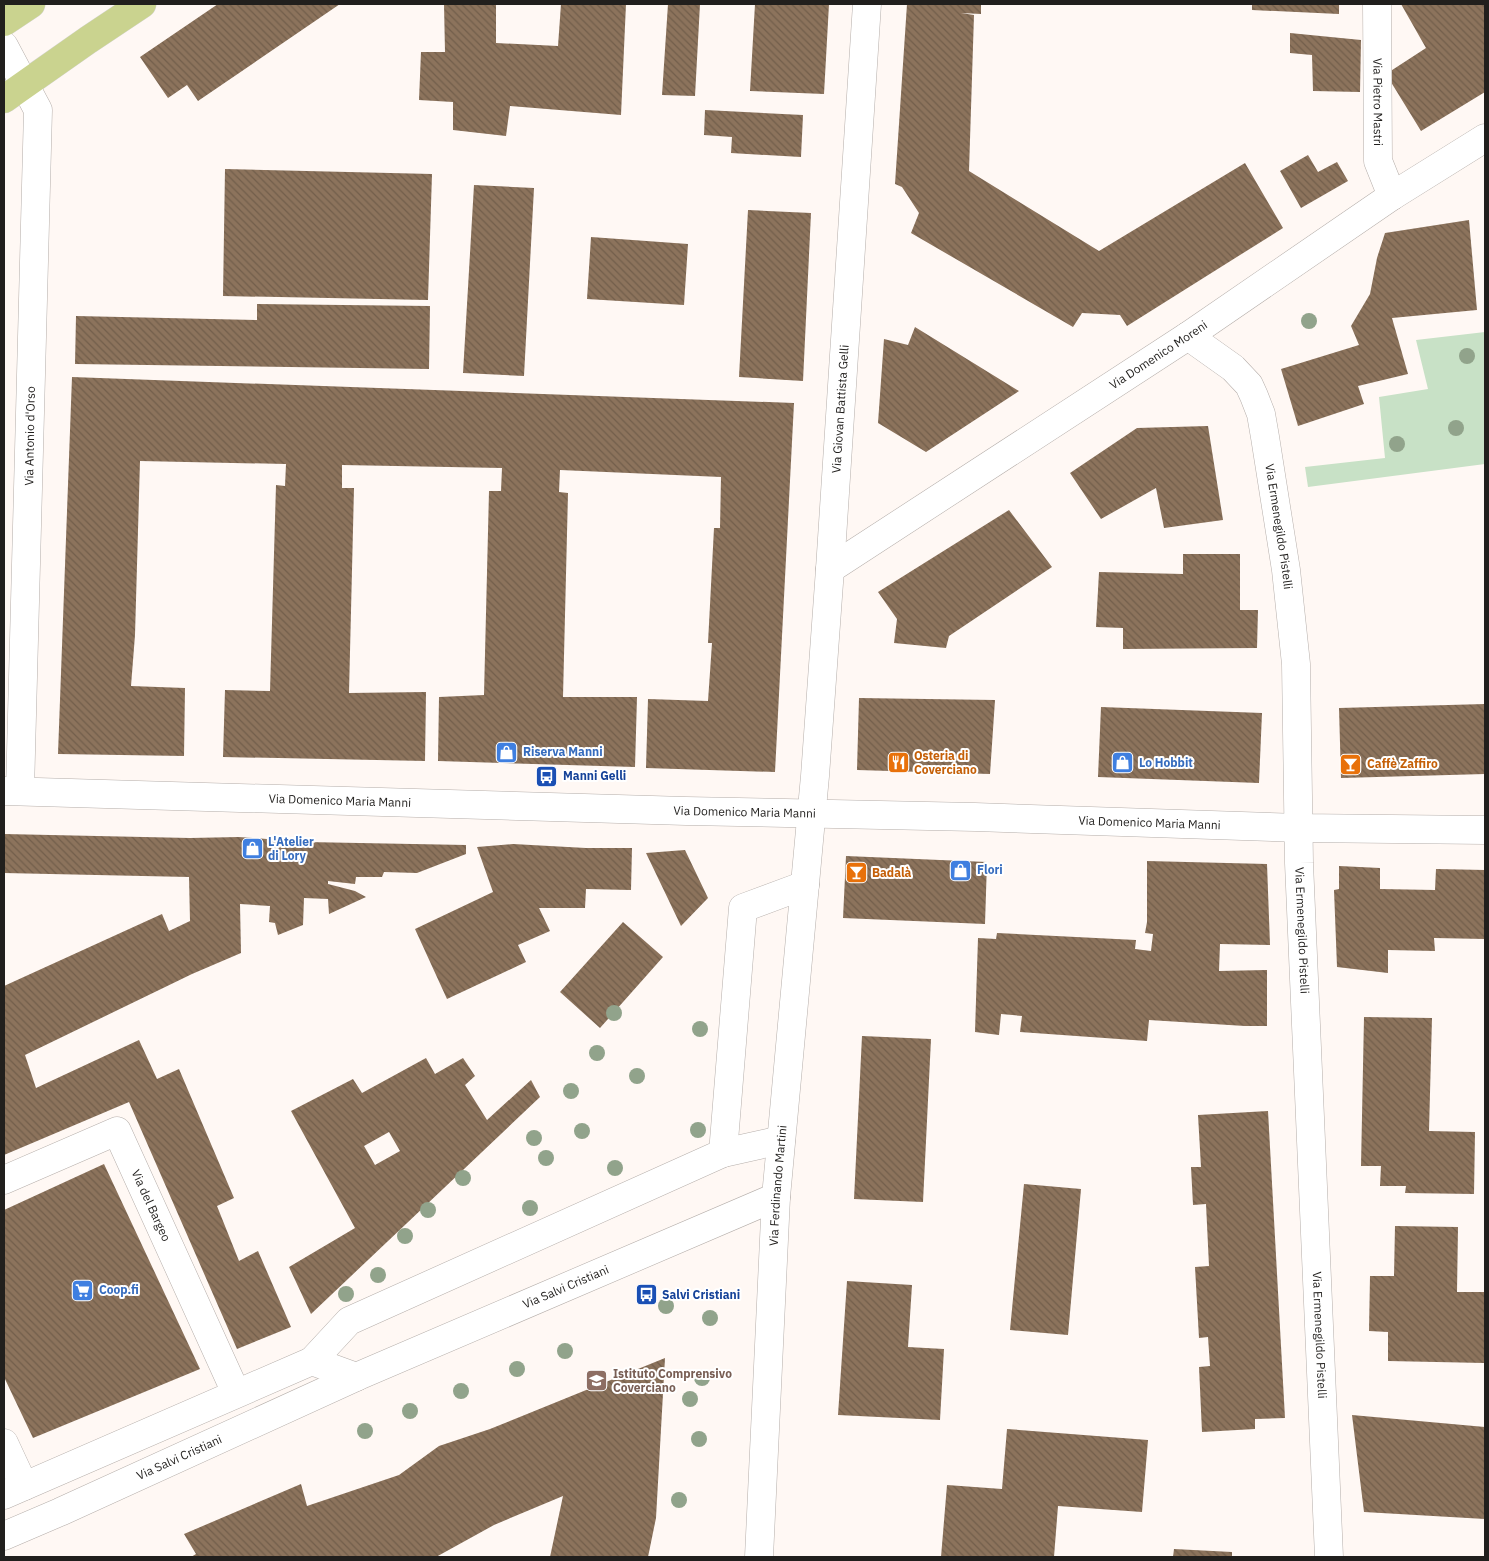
<svg xmlns="http://www.w3.org/2000/svg" width="1489" height="1561" viewBox="0 0 1489 1561" font-family="'IBM Plex Sans',sans-serif">
<style>
.park{fill:#c8e1c6}
.building{fill:url(#building-back-hatch);fill-rule:evenodd}
.lines{fill:none;stroke-linecap:round;stroke-linejoin:round}
.minor-casing{stroke:#b5aeaa;stroke-width:29}
.major-casing{stroke:#d7d7d6;stroke-width:29}
.minor{stroke:#fff;stroke-width:28}
.major{stroke:#cad38f;stroke-width:28}
.tree{fill:#91a38b}
.labels{text-anchor:middle;stroke-width:4;stroke-linejoin:round;paint-order:stroke}
.street-label{font-size:12px;fill:#211f1d;stroke:#fff}
.shop-label{font-size:12px;font-weight:bold;fill:#366cbe;stroke:#fff;text-anchor:start}
.food-label{font-size:12px;font-weight:bold;fill:#c56008;stroke:#fff;text-anchor:start}
.transit-label{font-size:12px;font-weight:bold;fill:#164399;stroke:#fff;text-anchor:start}
.education-label{font-size:12px;font-weight:bold;fill:#785e54;stroke:#fff;text-anchor:start}
</style>
<defs>
<pattern id="building-back-hatch" width="6" height="6" patternUnits="userSpaceOnUse" patternTransform="scale(1.25)"><rect width="6" height="6" fill="#8c735c"/><path d="M-1 5l2 2M0 0l6 6M5-1l2 2" fill="none" stroke="#725e4b"/></pattern>
</defs>
<rect width="100%" height="100%" fill="#fff8f4"/>
<path class="park" d="M 1485,332 L 1485,464 L 1308,487 L 1305,467 L 1385,458 L 1379,397 L 1428,389 L 1416,340 Z"/>
<path class="building" d="M 218,4 L 340,4 L 198,101 L 187,85 L 168,98 L 140,57 Z
M 444,4 L 496,4 L 496,43 L 558,46 L 561,4 L 626,4 L 621,115 L 510,106 L 506,136 L 453,130 L 453,102 L 419,100 L 421,52 L 445,52 Z
M 668,4 L 700,4 L 695,96 L 662,95 Z
M 755,4 L 829,4 L 824,94 L 750,91 Z
M 907,4 L 981,4 L 981,14 L 961,13 L 974,15 L 969,171 L 1099,251 L 1245,163 L 1283,228 L 1127,326 L 1120,315 L 1082,313 L 1073,327 L 911,233 L 919,213 L 902,187 L 895,184 Z
M 1252,4 L 1339,4 L 1339,14 L 1252,10 Z
M 1401,4 L 1485,4 L 1485,92 L 1421,131 L 1386,74 L 1426,48 Z
M 1290,33 L 1361,40 L 1360,92 L 1313,91 L 1312,55 L 1290,53 Z
M 705,110 L 803,115 L 801,157 L 731,153 L 732,137 L 704,135 Z
M 1308,155 L 1318,172 L 1337,162 L 1348,181 L 1301,208 L 1280,171 Z
M 225,169 L 432,174 L 428,300 L 223,296 Z
M 474,185 L 534,188 L 524,376 L 463,373 Z
M 748,210 L 811,213 L 803,381 L 739,377 Z
M 1469,220 L 1477,310 L 1392,318 L 1408,374 L 1358,386 L 1364,404 L 1298,426 L 1281,369 L 1359,345 L 1351,326 L 1370,294 L 1377,258 L 1385,233 Z
M 591,237 L 688,244 L 684,305 L 587,299 Z
M 257,304 L 430,306 L 429,369 L 75,364 L 76,316 L 257,320 Z
M 915,327 L 1019,391 L 926,452 L 878,423 L 884,339 L 908,345 Z
M 72,377 L 794,403 L 775,772 L 646,768 L 648,699 L 708,701 L 712,643 L 708,643 L 714,528 L 720,528 L 721,477 L 560,470 L 559,492 L 568,493 L 563,697 L 637,697 L 635,767 L 438,761 L 439,697 L 484,695 L 489,491 L 501,491 L 502,468 L 342,465 L 342,488 L 354,488 L 349,693 L 426,692 L 425,761 L 223,757 L 225,690 L 270,691 L 276,485 L 285,486 L 286,464 L 140,461 L 135,635 L 131,686 L 185,688 L 184,756 L 58,754 Z
M 1208,426 L 1223,520 L 1164,528 L 1156,488 L 1101,519 L 1070,473 L 1137,428 Z
M 1009,510 L 1052,567 L 949,636 L 946,648 L 894,643 L 897,619 L 878,592 Z
M 1183,554 L 1240,554 L 1240,610 L 1258,610 L 1257,648 L 1123,649 L 1123,628 L 1096,627 L 1099,572 L 1183,574 Z
M 859,698 L 995,700 L 990,774 L 857,770 Z
M 1485,704 L 1485,774 L 1341,778 L 1339,708 Z
M 1101,707 L 1262,713 L 1259,783 L 1098,777 Z
M 4,834 L 190,838 L 239,837 L 306,842 L 466,845 L 466,854 L 417,873 L 384,872 L 382,877 L 356,877 L 355,884 L 328,881 L 328,884 L 355,891 L 366,897 L 329,914 L 328,899 L 304,898 L 303,925 L 278,935 L 275,923 L 269,922 L 270,906 L 240,904 L 241,953 L 192,974 L 25,1055 L 36,1088 L 139,1040 L 157,1079 L 179,1069 L 234,1198 L 217,1206 L 239,1261 L 258,1251 L 291,1327 L 237,1349 L 129,1102 L 4,1155 L 4,986 L 162,914 L 169,931 L 190,921 L 189,877 L 4,873 Z
M 513,844 L 586,848 L 632,848 L 631,890 L 586,889 L 585,908 L 539,908 L 550,931 L 518,945 L 526,962 L 447,999 L 415,929 L 493,892 L 477,847 Z
M 685,850 L 708,898 L 681,926 L 646,853 Z
M 846,856 L 987,862 L 985,924 L 843,918 Z
M 1147,861 L 1267,864 L 1270,945 L 1220,944 L 1219,971 L 1267,970 L 1267,1026 L 1245,1026 L 1149,1020 L 1147,1041 L 1020,1032 L 1022,1016 L 1001,1014 L 999,1035 L 975,1032 L 978,938 L 996,939 L 997,933 L 1136,940 L 1135,949 L 1151,951 L 1153,934 L 1145,933 L 1147,922 Z
M 1339,866 L 1380,868 L 1380,889 L 1435,890 L 1436,869 L 1485,870 L 1485,939 L 1434,938 L 1435,951 L 1388,950 L 1388,973 L 1337,967 L 1334,890 L 1339,889 Z
M 623,922 L 663,957 L 600,1028 L 560,992 Z
M 1364,1017 L 1432,1018 L 1429,1131 L 1475,1132 L 1474,1194 L 1405,1193 L 1406,1186 L 1380,1186 L 1381,1166 L 1361,1166 Z
M 862,1036 L 931,1039 L 923,1202 L 854,1199 Z
M 426,1058 L 435,1074 L 463,1058 L 475,1076 L 465,1085 L 487,1120 L 531,1080 L 540,1097 L 311,1314 L 289,1267 L 355,1228 L 291,1111 L 353,1079 L 362,1093 ZM 389,1132 L 400,1151 L 375,1165 L 364,1146 Z
M 1268,1111 L 1285,1418 L 1255,1419 L 1255,1429 L 1202,1432 L 1199,1367 L 1210,1366 L 1208,1337 L 1199,1338 L 1195,1267 L 1209,1266 L 1206,1204 L 1193,1205 L 1191,1167 L 1201,1167 L 1198,1115 Z
M 104,1164 L 200,1369 L 33,1438 L 4,1377 L 4,1210 Z
M 1024,1184 L 1081,1189 L 1068,1335 L 1010,1330 Z
M 1395,1226 L 1458,1227 L 1457,1292 L 1485,1292 L 1484,1363 L 1388,1361 L 1388,1332 L 1369,1331 L 1370,1276 L 1394,1276 Z
M 847,1281 L 912,1285 L 908,1347 L 944,1349 L 940,1420 L 838,1415 Z
M 665,1358 L 656,1518 L 648,1557 L 550,1557 L 563,1496 L 494,1525 L 436,1557 L 191,1557 L 196,1554 L 184,1534 L 301,1484 L 307,1506 L 399,1475 L 439,1446 L 490,1429 Z
M 1352,1415 L 1485,1427 L 1485,1519 L 1364,1512 Z
M 1007,1429 L 1148,1440 L 1142,1512 L 1058,1506 L 1054,1557 L 941,1557 L 947,1485 L 1002,1489 Z
M 1174,1549 L 1232,1552 L 1232,1557 L 1173,1557 Z"/>
<g class="lines">
<defs>
<g id="minor">
<path id="s1" d="M 1377,4 L 1378,161 L 1392,196"/>
<path d="M 4,46 L 38,110 L 20,791"/>
<path id="s2" d="M 1188,336 L 1233,368 L 1249,385 L 1254,396 L 1261,414 L 1265,437 L 1286,570 L 1296,664 L 1299,863 L 1329,1557"/>
<path id="s3" d="M 830,569 L 1188,336 L 1392,196 L 1485,138"/>
<path id="s4" d="M 4,791 L 686,811 L 975,817 L 1299,828 L 1485,830"/>
<path d="M 723,1153 L 781,1140"/>
<path id="s5" d="M 4,1180 L 117,1131 L 236,1393"/>
<path d="M 312,1361 L 349,1321 L 723,1153 L 743,908 L 805,885"/>
<path d="M 4,1443 L 24,1486"/>
<path id="s6" d="M 4,1495 L 312,1361 L 356,1377 L 776,1197"/>
<path id="s7" d="M 4,1536 L 60,1512 L 356,1377"/>
<path id="s8" d="M 759,1557 L 776,1197 L 815,776 L 830,569 L 867,4"/>
</g>
<path id="major" d="M 4,22 L 31,4
M 4,99 L 88,40 L 142,4"/>
</defs>
<use href="#minor" class="minor-casing"/>
<use href="#major" class="major-casing"/>
<use href="#minor" class="minor"/>
<use href="#major" class="major"/>
</g>
<g class="tree">
<circle cx="1309" cy="321" r="8"/>
<circle cx="1467" cy="356" r="8"/>
<circle cx="1456" cy="428" r="8"/>
<circle cx="1397" cy="444" r="8"/>
<circle cx="614" cy="1013" r="8"/>
<circle cx="700" cy="1029" r="8"/>
<circle cx="597" cy="1053" r="8"/>
<circle cx="637" cy="1076" r="8"/>
<circle cx="571" cy="1091" r="8"/>
<circle cx="698" cy="1130" r="8"/>
<circle cx="582" cy="1131" r="8"/>
<circle cx="534" cy="1138" r="8"/>
<circle cx="546" cy="1158" r="8"/>
<circle cx="615" cy="1168" r="8"/>
<circle cx="463" cy="1178" r="8"/>
<circle cx="530" cy="1208" r="8"/>
<circle cx="428" cy="1210" r="8"/>
<circle cx="405" cy="1236" r="8"/>
<circle cx="378" cy="1275" r="8"/>
<circle cx="346" cy="1294" r="8"/>
<circle cx="666" cy="1306" r="8"/>
<circle cx="710" cy="1318" r="8"/>
<circle cx="565" cy="1351" r="8"/>
<circle cx="517" cy="1369" r="8"/>
<circle cx="702" cy="1378" r="8"/>
<circle cx="461" cy="1391" r="8"/>
<circle cx="690" cy="1399" r="8"/>
<circle cx="410" cy="1411" r="8"/>
<circle cx="365" cy="1431" r="8"/>
<circle cx="699" cy="1439" r="8"/>
<circle cx="679" cy="1500" r="8"/>
</g>
<defs>
<symbol id="shop-square" viewBox="-11 -11 22 22"><rect x="-9" y="-9" width="18" height="18" rx="4" fill="#3f7fe0" stroke="#fff"/><path d="M-5-2.5h2.3a2.7 3.5 0 0 1 5.4 0H5L5.5 6h-11ZM-1.5-2.5h3a1.5 2.3 0 0 0-3 0Z" fill="#fff"/></symbol>
<symbol id="restaurant-square" viewBox="-11 -11 22 22"><rect x="-9" y="-9" width="18" height="18" rx="4" fill="#e8710a" stroke="#fff"/><path d="M-5-6h1v4h1v-4h1v4h1v-4h1v5L-1.5 .5V6h-2V.5L-5-1ZM5-6V6H3V1.5H1.5Q1.5-4 5-6Z" fill="#fff"/></symbol>
<symbol id="bar-square" viewBox="-11 -11 22 22"><rect x="-9" y="-9" width="18" height="18" rx="4" fill="#e8710a" stroke="#fff"/><path d="M-6-5H6L.8 .8V4.5H3.5V6h-7V4.5H-.8V.8Z" fill="#fff"/></symbol>
<symbol id="bus-square" viewBox="-11 -11 22 22"><rect x="-9" y="-9" width="18" height="18" rx="4" fill="#1a4fb4" stroke="#fff"/><path d="M-5-6H5V4H4V6H2V4H-2V6H-4V4H-5ZM-3.5-4V0h7V-4ZM-3.5 1.2v1.5H-2V1.2ZM2 1.2v1.5H3.5V1.2Z" fill="#fff"/></symbol>
<symbol id="supermarket-square" viewBox="-11 -11 22 22"><rect x="-9" y="-9" width="18" height="18" rx="4" fill="#3f7fe0" stroke="#fff"/><path d="M-6-5.5h2.5l.6 2H6L4.5 2H-2.5L-4.4-4H-6ZM-1.5 3.2a1.3 1.3 0 1 0 .1 0ZM3 3.2a1.3 1.3 0 1 0 .1 0Z" fill="#fff"/></symbol>
<symbol id="school-square" viewBox="-11 -11 22 22"><rect x="-9" y="-9" width="18" height="18" rx="4" fill="#8d6e63" stroke="#fff"/><path d="M0-5L7-2L0 1L-7-2ZM-4 1L0 2.5L4 1V4Q0 6-4 4Z" fill="#fff"/></symbol>
</defs>
<g fill-rule="evenodd">
<use href="#shop-square" x="494" y="740" width="25" height="25"/>
<use href="#restaurant-square" x="886" y="750" width="25" height="25"/>
<use href="#shop-square" x="1110" y="750" width="25" height="25"/>
<use href="#bar-square" x="1338" y="752" width="25" height="25"/>
<use href="#bus-square" x="534" y="764" width="25" height="25"/>
<use href="#shop-square" x="240" y="836" width="25" height="25"/>
<use href="#shop-square" x="948" y="858" width="25" height="25"/>
<use href="#bar-square" x="844" y="860" width="25" height="25"/>
<use href="#supermarket-square" x="70" y="1278" width="25" height="25"/>
<use href="#bus-square" x="634" y="1282" width="25" height="25"/>
<use href="#school-square" x="584" y="1368" width="25" height="25"/>
</g>
<g class="labels">
<g class="street-label">
<text dy="4" stroke="none"><textPath href="#s1" startOffset="98">Via Pietro Mastri</textPath></text>
<text dy="4" stroke="none"><textPath href="#s3" startOffset="392">Via Domenico Moreni</textPath></text>
<text dy="4" stroke="none"><textPath href="#s8" startOffset="1151">Via Giovan Battista Gelli</textPath></text>
<text transform="translate(30 436) rotate(-89)" y="4">Via Antonio d'Orso</text>
<text dy="4" stroke="none"><textPath href="#s2" startOffset="224">Via Ermenegildo Pistelli</textPath></text>
<text dy="4" stroke="none"><textPath href="#s4" startOffset="336">Via Domenico Maria Manni</textPath></text>
<text dy="4" stroke="none"><textPath href="#s4" startOffset="741">Via Domenico Maria Manni</textPath></text>
<text dy="4" stroke="none"><textPath href="#s4" startOffset="1146">Via Domenico Maria Manni</textPath></text>
<text dy="4" stroke="none"><textPath href="#s2" startOffset="629">Via Ermenegildo Pistelli</textPath></text>
<text dy="4" stroke="none"><textPath href="#s8" startOffset="372">Via Ferdinando Martini</textPath></text>
<text dy="4" stroke="none"><textPath href="#s5" startOffset="205">Via del Bargeo</textPath></text>
<text dy="4" stroke="none"><textPath href="#s6" startOffset="611">Via Salvi Cristiani</textPath></text>
<text dy="4" stroke="none"><textPath href="#s2" startOffset="1034">Via Ermenegildo Pistelli</textPath></text>
<text dy="4" stroke="none"><textPath href="#s7" startOffset="192">Via Salvi Cristiani</textPath></text>
</g>
<g class="shop-label">
<text x="523" y="756">Riserva Manni</text>
<text x="1139" y="767">Lo Hobbit</text>
<text x="268" y="846">L'Atelier<tspan x="268" dy="14">di Lory</tspan></text>
<text x="977" y="874">Flori</text>
<text x="99" y="1294">Coop.fi</text>
</g>
<g class="food-label">
<text x="914" y="760">Osteria di<tspan x="914" dy="14">Coverciano</tspan></text>
<text x="1367" y="768">Caffè Zaffiro</text>
<text x="872" y="877">Badalà</text>
</g>
<g class="transit-label">
<text x="563" y="780">Manni Gelli</text>
<text x="662" y="1299">Salvi Cristiani</text>
</g>
<g class="education-label">
<text x="613" y="1378">Istituto Comprensivo<tspan x="613" dy="14">Coverciano</tspan></text>
</g>
</g>
<rect width="1489" height="1561" fill="none" stroke="#211f1d" stroke-width="10"/>
</svg>
